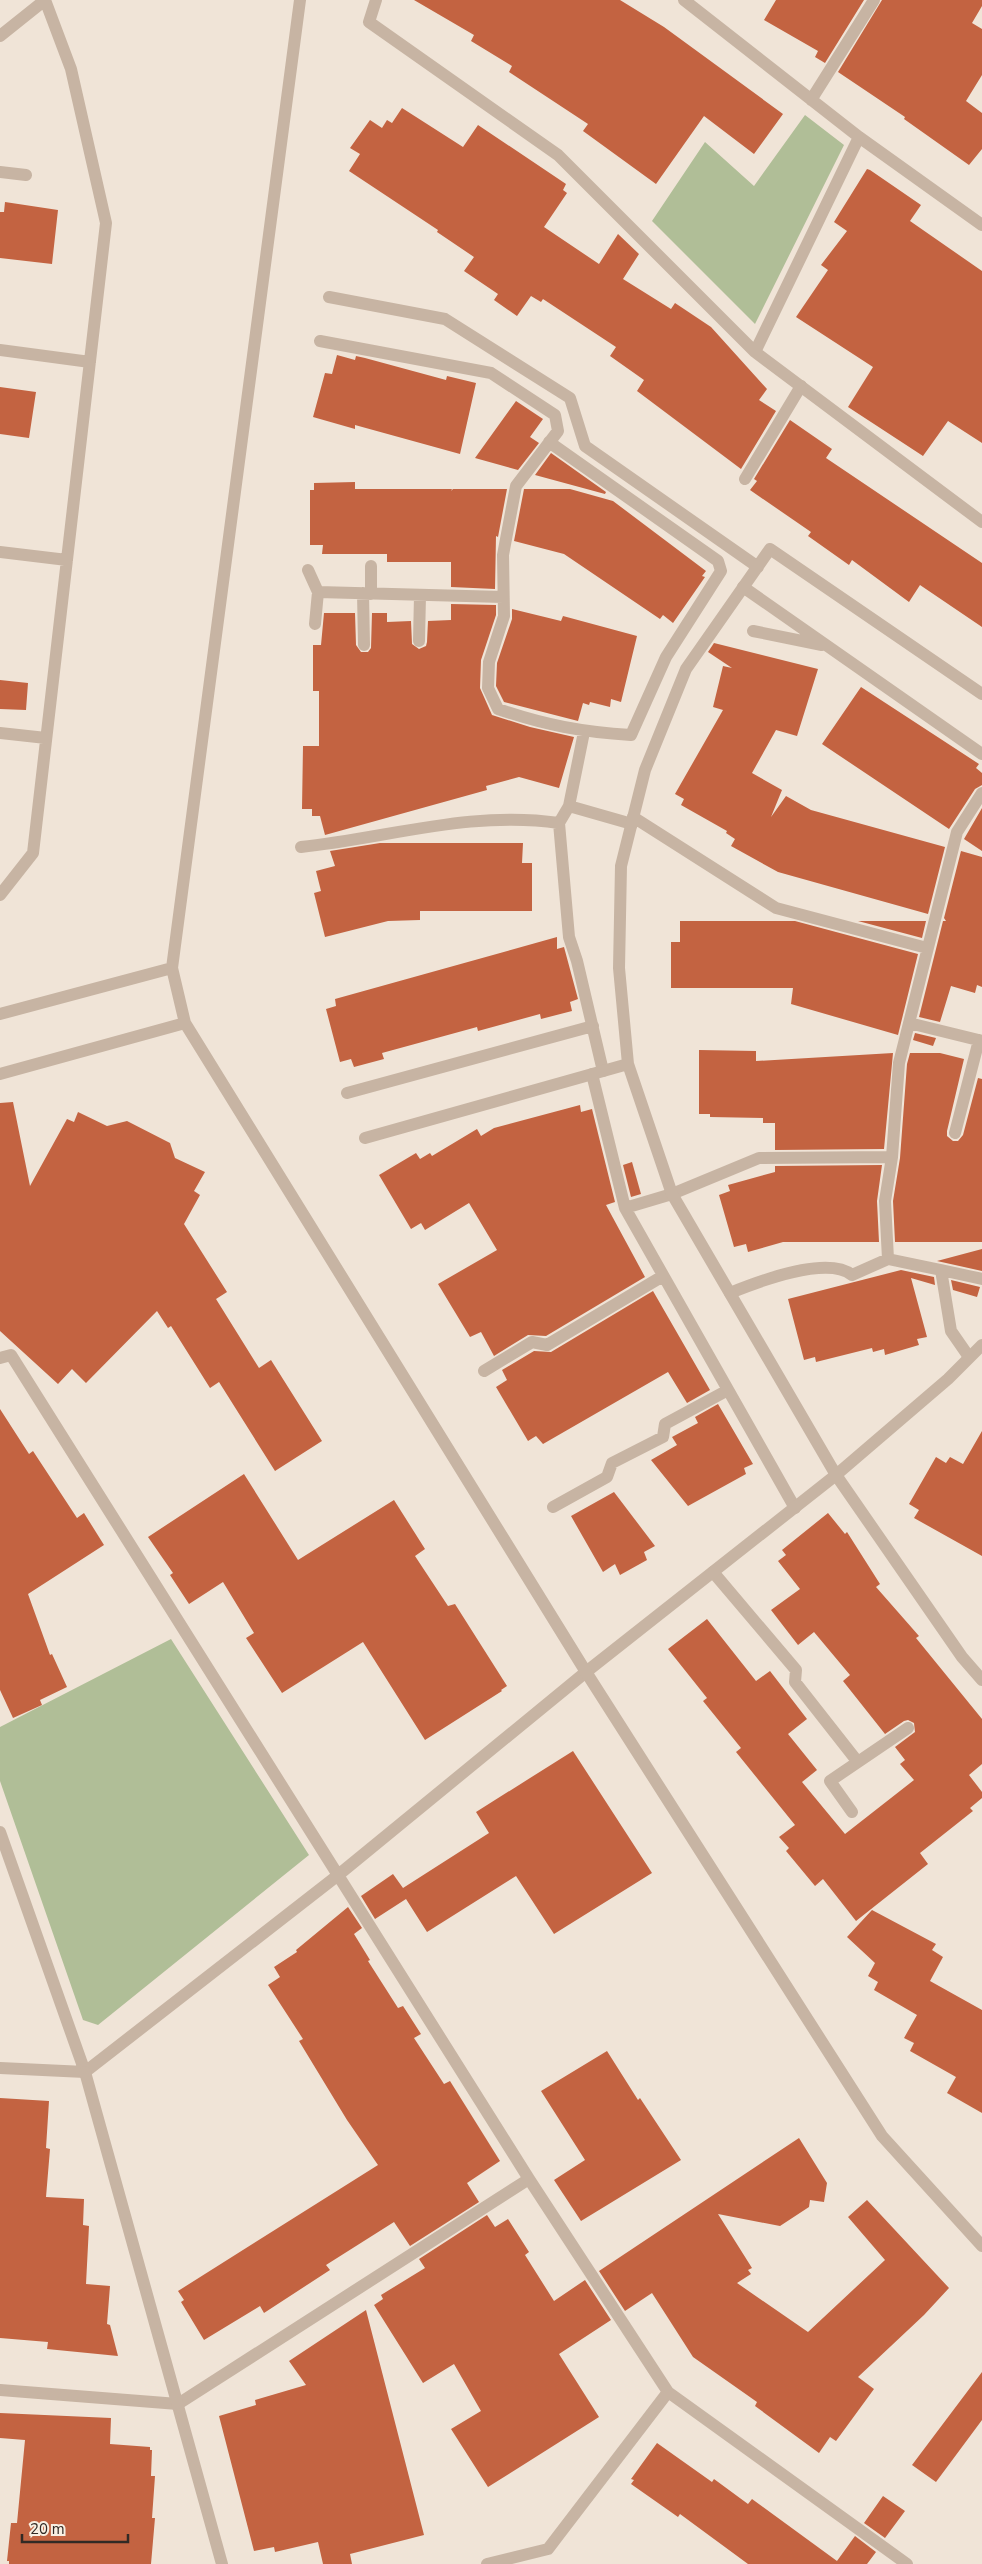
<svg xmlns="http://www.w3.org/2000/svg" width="982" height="2564" viewBox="0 0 982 2564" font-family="'Nunito Sans',sans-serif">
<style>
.green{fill:#b0be97}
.building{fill:#c36341}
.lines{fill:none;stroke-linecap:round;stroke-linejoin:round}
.service{stroke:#c7b4a3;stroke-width:12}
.minor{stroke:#c7b4a3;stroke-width:12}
.tertiary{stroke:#c7b4a3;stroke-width:12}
</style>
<rect width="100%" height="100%" fill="#f0e4d7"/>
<path class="green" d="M 805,115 L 844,145 L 755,324 L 652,221 L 705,142 L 754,186 Z
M 171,1639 L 309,1855 L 98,2025 L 83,2020 L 0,1781 L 0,1727 Z"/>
<path class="building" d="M 414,0 L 620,0 L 664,27 L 783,114 L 754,154 L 704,116 L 656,184 L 583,131 L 588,124 L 509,72 L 512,66 L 471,41 L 474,35 Z
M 776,0 L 864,0 L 825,63 L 815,57 L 818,51 L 764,20 Z
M 882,0 L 982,0 L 982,6 L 972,23 L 982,29 L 982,75 L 966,101 L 982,113 L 982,149 L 969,165 L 904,119 L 905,117 L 838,72 Z
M 402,108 L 463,147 L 478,125 L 566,184 L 563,190 L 567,193 L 544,227 L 599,264 L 618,234 L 639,254 L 623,279 L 671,309 L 675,303 L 711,327 L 767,389 L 759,400 L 776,411 L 741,469 L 637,391 L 644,380 L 610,356 L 616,347 L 543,299 L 541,302 L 531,296 L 517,316 L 494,300 L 498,294 L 464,271 L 474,257 L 437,232 L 438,230 L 349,171 L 360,154 L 350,148 L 370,120 L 382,128 L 387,120 L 392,123 Z
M 867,169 L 870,170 L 921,205 L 910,221 L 982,271 L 982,443 L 948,421 L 923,456 L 848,407 L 873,367 L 796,317 L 828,270 L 821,265 L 847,231 L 834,222 Z
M 5,202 L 58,210 L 52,264 L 0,258 L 0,212 L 4,212 Z
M 337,355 L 355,360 L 356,356 L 365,358 L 446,380 L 447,376 L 476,383 L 460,454 L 355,425 L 355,429 L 313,417 L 325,373 L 332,374 Z
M 0,387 L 36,392 L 29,438 L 0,434 Z
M 516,401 L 543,419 L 530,437 L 539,443 L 518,470 L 475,458 Z
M 790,420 L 832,449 L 826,458 L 982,563 L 982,627 L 920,585 L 909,602 L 852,560 L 849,565 L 808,536 L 811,532 L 750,490 L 757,481 L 754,479 Z
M 551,453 L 606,492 L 605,494 L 535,475 Z
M 355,482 L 355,489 L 452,489 L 451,491 L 453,489 L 507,489 L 498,537 L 496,536 L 495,589 L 451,587 L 451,562 L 387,562 L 387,554 L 322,554 L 323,545 L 310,545 L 310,490 L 314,490 L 314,483 Z
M 524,489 L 570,489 L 613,501 L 706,571 L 702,576 L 705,577 L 673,623 L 663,615 L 660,619 L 564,554 L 514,541 Z
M 451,604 L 496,605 L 496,615 L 481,660 L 480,688 L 492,715 L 530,727 L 574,737 L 559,788 L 519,777 L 486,786 L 487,790 L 325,835 L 320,816 L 312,816 L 312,809 L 302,809 L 303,746 L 319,746 L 319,691 L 313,691 L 313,645 L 321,645 L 324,613 L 355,613 L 356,645 L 361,652 L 368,652 L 371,648 L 372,613 L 387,613 L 387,622 L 411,621 L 412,644 L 419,649 L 426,646 L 427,642 L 428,621 L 451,620 Z
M 512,609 L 561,621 L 563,616 L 637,636 L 621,702 L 611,699 L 610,707 L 590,702 L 589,705 L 583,703 L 578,721 L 504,702 L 496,686 L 497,663 L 512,619 Z
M 714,643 L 818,669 L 797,736 L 776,730 L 752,773 L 782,790 L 771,817 L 786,796 L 811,810 L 945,847 L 928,914 L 778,872 L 731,846 L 735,839 L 726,833 L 727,831 L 681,805 L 684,799 L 675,794 L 723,710 L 713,707 L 723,666 L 732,668 L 708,652 Z
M 0,680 L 28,683 L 26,710 L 0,709 Z
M 861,687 L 979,764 L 976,768 L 982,773 L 982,785 L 975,789 L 949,829 L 822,744 Z
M 982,808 L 982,851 L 964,839 Z
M 380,843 L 523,843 L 522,863 L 532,863 L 532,911 L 420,911 L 420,920 L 388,921 L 325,937 L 314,893 L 321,891 L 316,871 L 335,866 L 330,851 Z
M 961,851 L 982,857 L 982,987 L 977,985 L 975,993 L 951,986 L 940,1022 L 919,1017 L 943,921 L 946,921 L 944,918 Z
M 680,921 L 795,921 L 918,954 L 898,1035 L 791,1004 L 793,988 L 671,988 L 671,942 L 680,942 Z
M 858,921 L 926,921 L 922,938 Z
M 557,937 L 557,949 L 564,947 L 578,999 L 570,1002 L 572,1011 L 541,1019 L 540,1014 L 478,1031 L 477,1027 L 382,1053 L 384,1059 L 354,1067 L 351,1059 L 340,1062 L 326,1009 L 336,1006 L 335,999 Z
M 915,1033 L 936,1038 L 933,1046 L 913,1040 Z
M 699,1050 L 756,1051 L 756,1061 L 893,1053 L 884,1149 L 775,1150 L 775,1123 L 763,1123 L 763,1118 L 710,1117 L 710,1114 L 699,1114 Z
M 910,1053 L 940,1053 L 964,1059 L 947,1131 L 947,1136 L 953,1141 L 958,1141 L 963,1135 L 978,1078 L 982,1079 L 982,1242 L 895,1242 L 893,1201 L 900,1158 L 907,1064 Z
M 13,1102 L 30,1186 L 67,1119 L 74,1122 L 78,1112 L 107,1126 L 127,1121 L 170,1143 L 175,1158 L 205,1172 L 194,1191 L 200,1195 L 184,1224 L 227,1292 L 216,1299 L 259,1368 L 271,1360 L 322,1441 L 275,1471 L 219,1382 L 210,1388 L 171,1326 L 168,1328 L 157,1311 L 86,1383 L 72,1369 L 58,1384 L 0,1331 L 0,1103 Z
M 580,1105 L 581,1112 L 592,1109 L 615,1202 L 606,1205 L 645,1277 L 546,1336 L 528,1335 L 494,1356 L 481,1332 L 470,1337 L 438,1284 L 497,1250 L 469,1203 L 425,1230 L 421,1223 L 411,1229 L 379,1175 L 416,1153 L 420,1159 L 430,1153 L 432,1156 L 477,1129 L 481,1136 L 494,1128 Z
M 632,1162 L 641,1194 L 631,1197 L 623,1165 Z
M 882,1165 L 877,1201 L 879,1242 L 783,1242 L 748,1252 L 746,1244 L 734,1247 L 719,1195 L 730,1191 L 728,1185 L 775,1172 L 775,1166 Z
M 982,1249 L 982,1271 L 937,1261 Z
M 901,1270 L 934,1277 L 935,1285 L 911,1278 L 927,1337 L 917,1339 L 919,1345 L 885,1355 L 884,1349 L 873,1352 L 872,1348 L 816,1362 L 815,1357 L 804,1360 L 788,1299 Z
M 951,1280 L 980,1287 L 977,1297 L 953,1290 Z
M 653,1291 L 710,1390 L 687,1403 L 668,1372 L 543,1444 L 536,1436 L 528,1441 L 496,1387 L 507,1380 L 502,1370 L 534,1351 L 551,1352 Z
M 718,1404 L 753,1464 L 744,1468 L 746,1474 L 688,1506 L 651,1460 L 677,1445 L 672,1437 L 698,1423 L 695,1417 Z
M 0,1409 L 29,1454 L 33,1451 L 77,1518 L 84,1513 L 104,1545 L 28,1594 L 50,1655 L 52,1654 L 67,1687 L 40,1700 L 42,1705 L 13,1718 L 0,1690 Z
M 982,1431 L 982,1556 L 914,1518 L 919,1510 L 909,1504 L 936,1457 L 946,1463 L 950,1457 L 963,1464 Z
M 244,1474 L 298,1560 L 394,1500 L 425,1549 L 415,1556 L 448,1606 L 455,1604 L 507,1686 L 501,1690 L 502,1691 L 425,1740 L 363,1642 L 282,1693 L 246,1638 L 254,1633 L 223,1582 L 189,1604 L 170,1575 L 173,1573 L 148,1537 Z
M 614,1492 L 655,1546 L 644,1552 L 647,1560 L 620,1575 L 615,1564 L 603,1572 L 571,1516 Z
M 828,1513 L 845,1534 L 847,1532 L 880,1584 L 876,1587 L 919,1636 L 916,1638 L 982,1719 L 982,1764 L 969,1775 L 982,1792 L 982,1798 L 970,1808 L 973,1811 L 920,1853 L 928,1864 L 856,1921 L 823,1879 L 815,1886 L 786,1851 L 789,1848 L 779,1837 L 795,1825 L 736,1752 L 741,1748 L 703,1701 L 707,1698 L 668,1649 L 707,1619 L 756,1681 L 770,1671 L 807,1719 L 788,1734 L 817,1770 L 802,1782 L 845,1834 L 914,1780 L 900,1764 L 905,1760 L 895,1747 L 915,1732 L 914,1723 L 908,1720 L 904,1721 L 885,1734 L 843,1681 L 850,1675 L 814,1632 L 798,1645 L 771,1610 L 800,1589 L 778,1561 L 786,1555 L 782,1550 Z
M 573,1751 L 652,1873 L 554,1934 L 516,1876 L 427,1932 L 406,1899 L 375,1919 L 361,1896 L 393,1874 L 403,1888 L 489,1833 L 476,1812 Z
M 348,1907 L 362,1928 L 354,1934 L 370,1960 L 368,1961 L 398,2008 L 403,2006 L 421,2034 L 414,2038 L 444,2084 L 450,2081 L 500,2161 L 467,2183 L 479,2202 L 410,2246 L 394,2222 L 326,2265 L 330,2270 L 264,2313 L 260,2306 L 204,2340 L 181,2302 L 184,2300 L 178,2291 L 378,2165 L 347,2120 L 299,2041 L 303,2039 L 268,1985 L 280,1977 L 274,1967 L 297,1952 L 296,1950 Z
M 872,1910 L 936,1944 L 932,1950 L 943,1957 L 930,1981 L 982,2010 L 982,2113 L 947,2093 L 956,2077 L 910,2051 L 914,2043 L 904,2038 L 917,2015 L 874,1990 L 878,1982 L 868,1976 L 875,1963 L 847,1937 Z
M 607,2051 L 638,2100 L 640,2098 L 681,2160 L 581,2221 L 554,2180 L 585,2160 L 541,2091 Z
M 0,2098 L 49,2101 L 46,2148 L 50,2149 L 46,2197 L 84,2199 L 83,2225 L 89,2226 L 86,2284 L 110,2286 L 107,2324 L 110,2325 L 118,2356 L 47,2349 L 48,2342 L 0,2338 Z
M 799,2138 L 827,2183 L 824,2202 L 810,2200 L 809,2207 L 780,2226 L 718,2214 L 752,2268 L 748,2270 L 751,2274 L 737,2283 L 808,2332 L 885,2260 L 848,2217 L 867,2200 L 949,2288 L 924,2315 L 858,2377 L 874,2389 L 836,2441 L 830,2437 L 819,2453 L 755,2406 L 757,2402 L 693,2357 L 652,2293 L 625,2311 L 599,2271 Z
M 487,2215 L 495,2227 L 508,2219 L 529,2252 L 525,2255 L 554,2301 L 585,2280 L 611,2320 L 559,2354 L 599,2417 L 488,2487 L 451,2429 L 481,2411 L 454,2364 L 423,2383 L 374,2305 L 383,2299 L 381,2295 L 425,2268 L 419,2259 Z
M 366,2310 L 424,2535 L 350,2554 L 352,2564 L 323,2564 L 318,2542 L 275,2552 L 274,2547 L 254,2551 L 219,2416 L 256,2405 L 255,2400 L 306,2385 L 289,2361 Z
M 982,2372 L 982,2420 L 936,2482 L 912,2465 Z
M 0,2413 L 111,2418 L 110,2444 L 150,2447 L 150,2450 L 152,2450 L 151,2476 L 155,2476 L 152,2518 L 155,2518 L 151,2564 L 9,2564 L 9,2561 L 7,2561 L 11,2523 L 17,2523 L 25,2440 L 0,2438 Z
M 657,2443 L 712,2482 L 714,2479 L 748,2504 L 752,2499 L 837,2561 L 855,2536 L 876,2552 L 867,2564 L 748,2564 L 680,2514 L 678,2517 L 631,2484 L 634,2480 L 631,2479 Z
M 883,2496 L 905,2511 L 885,2538 L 864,2523 Z"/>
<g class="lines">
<path class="service" d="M 0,36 L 45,0
M 0,172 L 26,175
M 320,341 L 491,373 L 555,415 L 558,431 L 516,486 L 503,555 L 504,616 L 489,662 L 488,688 L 498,709 C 545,725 582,732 631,735 L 666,657 L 721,571 L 718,561 L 549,442
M 0,350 L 90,362
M 745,479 L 801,386
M 0,552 L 67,560
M 371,566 L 371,594
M 308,570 L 318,592 L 315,624
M 743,587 L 982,754
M 318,592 L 503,597
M 363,593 L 364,645
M 753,631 L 822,645
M 419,641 L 420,595
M 584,732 L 569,806 L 632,824
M 0,733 L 46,738
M 569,806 L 559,823 L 569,937 L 577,961 L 603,1071
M 633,817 L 776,908 L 927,948
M 301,847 C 387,838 472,810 559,823
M 0,895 L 33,853 L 106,223 L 71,69 L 45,0
M 909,1023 L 982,1041
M 592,1074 L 625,1208 L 795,1508
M 347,1093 L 593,1026
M 955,1133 L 979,1040
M 625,1208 L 672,1194 L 759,1158 L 892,1157
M 941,1270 L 982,1279
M 730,1293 C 757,1282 827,1255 852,1275 L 888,1259
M 969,1357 L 951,1331 L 941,1270 L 888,1259 L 885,1201 L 892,1157 L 899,1063 L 957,832 L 982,793
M 484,1371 L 532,1342 L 547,1345 L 663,1276
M 553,1507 L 607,1477 L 612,1463 L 663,1437 L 665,1424 L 728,1390
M 713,1572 L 796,1670 L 795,1682 L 857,1761
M 852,1812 L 830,1781 L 908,1728"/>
<path class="minor" d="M 376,0 L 369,22 L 558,155 L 755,352 L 982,522
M 684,0 L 859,137 L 982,225
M 811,100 L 874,0
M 329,297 L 445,319 L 570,398 L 585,446 L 758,567
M 755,352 L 859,137
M 982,694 L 770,549 L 686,669 L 645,770 L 621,866 L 619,968 L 628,1064 L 672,1194 L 836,1475 L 962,1657 L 982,1680
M 365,1138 L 628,1064
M 0,1358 L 11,1355 L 529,2179 L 668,2392 L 907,2564
M 0,1832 L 85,2072
M 0,2068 L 85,2072 L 337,1876 L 586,1672 L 836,1475 L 948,1379 L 982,1345
M 0,2390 L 178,2404 L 529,2179
M 487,2564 L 548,2549 L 668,2392"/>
<path class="tertiary" d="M 300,0 L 172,968 L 185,1023 L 586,1672 L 882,2136 L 982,2246
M 0,1014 L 172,968
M 0,1074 L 185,1023
M 85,2072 L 222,2564"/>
</g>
<path d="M22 2534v8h106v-8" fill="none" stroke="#322a25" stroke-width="2.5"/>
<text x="30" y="2534" font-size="15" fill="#322a25" stroke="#f8efe2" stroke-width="4" paint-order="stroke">20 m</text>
</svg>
